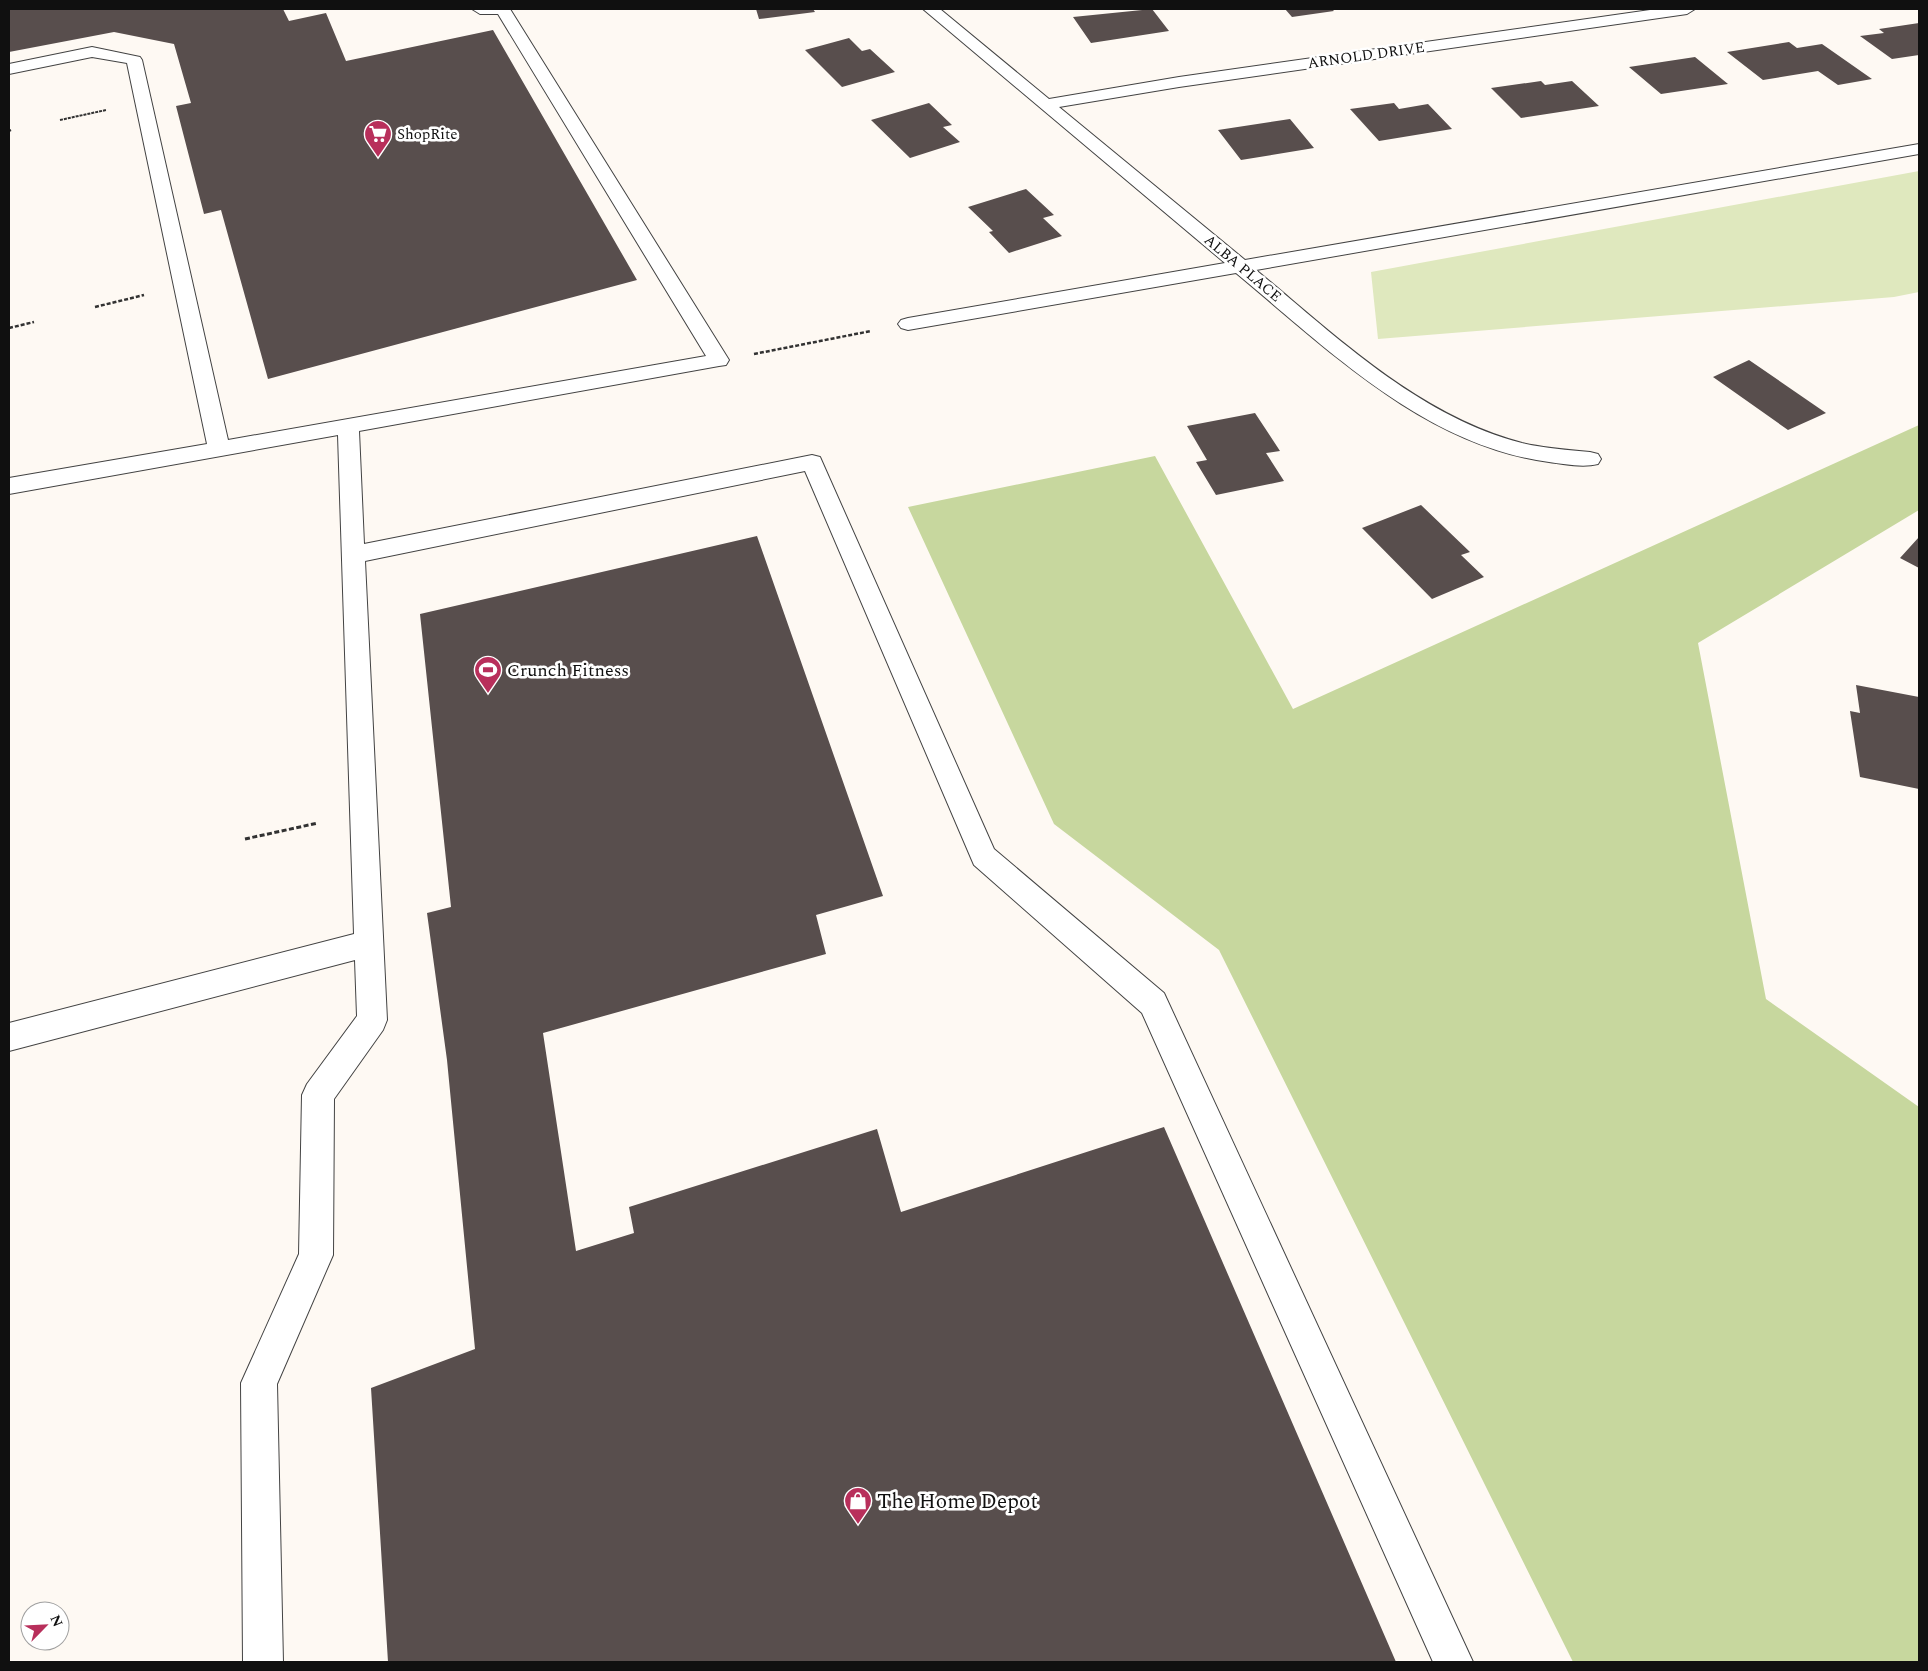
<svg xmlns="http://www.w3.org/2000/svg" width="1928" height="1671" viewBox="0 0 1928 1671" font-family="Spectral,serif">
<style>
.green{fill:#dfe8be}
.forest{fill:#c7d79e}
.building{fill:#584e4d}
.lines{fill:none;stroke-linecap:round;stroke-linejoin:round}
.minor-casing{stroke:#434343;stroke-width:2}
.path-far2{stroke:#323232;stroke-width:2;stroke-dasharray:3 1;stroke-linecap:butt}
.path-far1{stroke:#323232;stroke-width:2.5;stroke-dasharray:4 2;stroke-linecap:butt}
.path{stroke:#323232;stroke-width:3;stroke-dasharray:5 2.5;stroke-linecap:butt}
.minor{fill:#fff;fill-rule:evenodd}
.labels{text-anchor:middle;stroke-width:5;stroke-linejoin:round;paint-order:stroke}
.far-street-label{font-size:15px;fill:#101010;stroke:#fff}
.far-poi-label{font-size:15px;fill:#101010;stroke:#fff;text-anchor:start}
.poi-label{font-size:18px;fill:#101010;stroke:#fff;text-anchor:start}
.near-poi-label{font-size:21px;fill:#101010;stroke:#fff;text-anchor:start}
</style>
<rect width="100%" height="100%" fill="#fef9f3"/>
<path class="green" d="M 1919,171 L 1919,292 L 1894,297 L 1378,339 L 1371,272 Z"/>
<path class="forest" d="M 1919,425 L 1919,510 L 1698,643 L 1766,999 L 1919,1107 L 1919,1662 L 1573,1662 L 1219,950 L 1054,824 L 908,507 L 1155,456 L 1293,709 Z"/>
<path class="building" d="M 9,9 L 283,9 L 289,21 L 326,13 L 346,61 L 493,30 L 637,280 L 268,379 L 221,210 L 204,214 L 176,106 L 191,103 L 174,44 L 114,32 L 9,52 Z
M 756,9 L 813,9 L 815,12 L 759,19 Z
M 1152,9 L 1169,31 L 1091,43 L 1073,17 Z
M 1285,9 L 1332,9 L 1334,11 L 1292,17 Z
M 1919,23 L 1919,55 L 1892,59 L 1860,36 L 1884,33 L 1879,29 Z
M 849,38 L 862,51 L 870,49 L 895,72 L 842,87 L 805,50 Z
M 1789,42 L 1797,48 L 1822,44 L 1872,79 L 1838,85 L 1818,71 L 1763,80 L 1727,52 Z
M 1695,57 L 1728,84 L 1661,94 L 1629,67 Z
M 1541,81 L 1545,85 L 1572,81 L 1599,106 L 1521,118 L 1491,88 Z
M 929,103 L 952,125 L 943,127 L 960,142 L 910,158 L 871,120 Z
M 1394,103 L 1399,109 L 1428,104 L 1452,129 L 1379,141 L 1350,109 Z
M 1290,119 L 1314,148 L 1241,160 L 1218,130 Z
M 1026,189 L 1054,215 L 1043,218 L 1062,236 L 1009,253 L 989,232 L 993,231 L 968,207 Z
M 1749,360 L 1826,413 L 1788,430 L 1713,377 Z
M 1255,413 L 1280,451 L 1266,453 L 1284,481 L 1216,495 L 1196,462 L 1207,460 L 1187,426 Z
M 1421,505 L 1470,552 L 1461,555 L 1484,577 L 1432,599 L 1362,528 Z
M 757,536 L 883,896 L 816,915 L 826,954 L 543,1033 L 576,1251 L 634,1233 L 629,1207 L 877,1129 L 901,1212 L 1164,1127 L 1396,1662 L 388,1662 L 371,1388 L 475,1349 L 447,1060 L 427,913 L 451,907 L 420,614 Z
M 1919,537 L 1919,568 L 1900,558 Z
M 1856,685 L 1919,697 L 1919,789 L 1860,777 L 1850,711 L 1860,713 Z"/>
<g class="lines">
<defs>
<path id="minor" d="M 472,9 L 510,9 L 729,360 L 726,365 L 719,366 L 359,431 L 364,544 L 812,455 L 820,457 L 994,849 L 1164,993 L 1473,1662 L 1433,1662 L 1142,1013 L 974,865 L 805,471 L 365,561 L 387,1020 L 383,1030 L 334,1099 L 333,1255 L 277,1384 L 283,1662 L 243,1662 L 241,1383 L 299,1254 L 302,1095 L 307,1084 L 357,1016 L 355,960 L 9,1051 L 9,1023 L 354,934 L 338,435 L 9,494 L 9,478 L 207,444 L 127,63 L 92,57 L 9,74 L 9,64 L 92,47 L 140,57 L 142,60 L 228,440 L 706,356 L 498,14 L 480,14 Z
M 923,9 L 940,9 L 1049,99 L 1179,77 L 1657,9 L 1695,9 L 1687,14 L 1179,87 L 1059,107 L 1245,260 L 1919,144 L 1919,154 L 1256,270 C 1336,336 1418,416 1522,443 C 1544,448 1567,450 1590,452 L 1598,454 L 1601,459 L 1598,464 C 1583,468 1564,464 1549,462 C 1424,445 1329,350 1236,273 L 908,330 L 901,328 L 898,324 L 901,320 L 908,318 L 1225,263 Z"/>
</defs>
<use href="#minor" class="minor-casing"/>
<path class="path-far2" d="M 60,120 L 106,110
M 9,131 L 11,130"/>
<path class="path-far1" d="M 95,307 L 144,295
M 9,328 L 34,322
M 754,354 L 871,331"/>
<path class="path" d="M 245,839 L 318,823"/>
<use href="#minor" class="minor"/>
</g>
<defs>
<symbol id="supermarket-pin" viewBox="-11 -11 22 30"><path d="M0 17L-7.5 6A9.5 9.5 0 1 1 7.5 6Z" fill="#b82f5b" stroke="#fff"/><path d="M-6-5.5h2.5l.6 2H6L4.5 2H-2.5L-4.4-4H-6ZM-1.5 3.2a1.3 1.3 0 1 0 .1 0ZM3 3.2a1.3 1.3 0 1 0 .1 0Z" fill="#fff"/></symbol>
<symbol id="stadium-pin" viewBox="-11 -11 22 30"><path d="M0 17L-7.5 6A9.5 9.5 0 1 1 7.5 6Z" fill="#b82f5b" stroke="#fff"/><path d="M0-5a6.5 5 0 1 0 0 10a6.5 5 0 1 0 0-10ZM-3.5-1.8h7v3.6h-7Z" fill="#fff"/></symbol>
<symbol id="shop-pin" viewBox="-11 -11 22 30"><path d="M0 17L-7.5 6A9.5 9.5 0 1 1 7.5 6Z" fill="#b82f5b" stroke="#fff"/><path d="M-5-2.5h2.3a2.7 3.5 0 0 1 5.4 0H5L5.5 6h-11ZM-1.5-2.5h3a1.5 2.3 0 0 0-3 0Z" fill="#fff"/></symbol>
</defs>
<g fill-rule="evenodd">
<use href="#supermarket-pin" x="362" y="118" width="32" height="43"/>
<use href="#stadium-pin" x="472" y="654" width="32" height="43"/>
<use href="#shop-pin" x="842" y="1485" width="32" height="43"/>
</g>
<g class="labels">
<g class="far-street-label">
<text transform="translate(1366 55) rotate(-8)" y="5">ARNOLD DRIVE</text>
<text transform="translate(1243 268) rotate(40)" y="5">ALBA PLACE</text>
</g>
<g class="far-poi-label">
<text x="397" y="139">ShopRite</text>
</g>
<g class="poi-label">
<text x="507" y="676">Crunch Fitness</text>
</g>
<g class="near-poi-label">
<text x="877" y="1508">The Home Depot</text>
</g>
</g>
<rect width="1928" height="1671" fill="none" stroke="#101010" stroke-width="20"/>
<g transform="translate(45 1626) rotate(66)"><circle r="24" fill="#ffffff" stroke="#9f9f9f"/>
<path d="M0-4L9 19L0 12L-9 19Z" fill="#b82f5b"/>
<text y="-8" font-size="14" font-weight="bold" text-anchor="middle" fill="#101010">N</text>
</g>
</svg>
